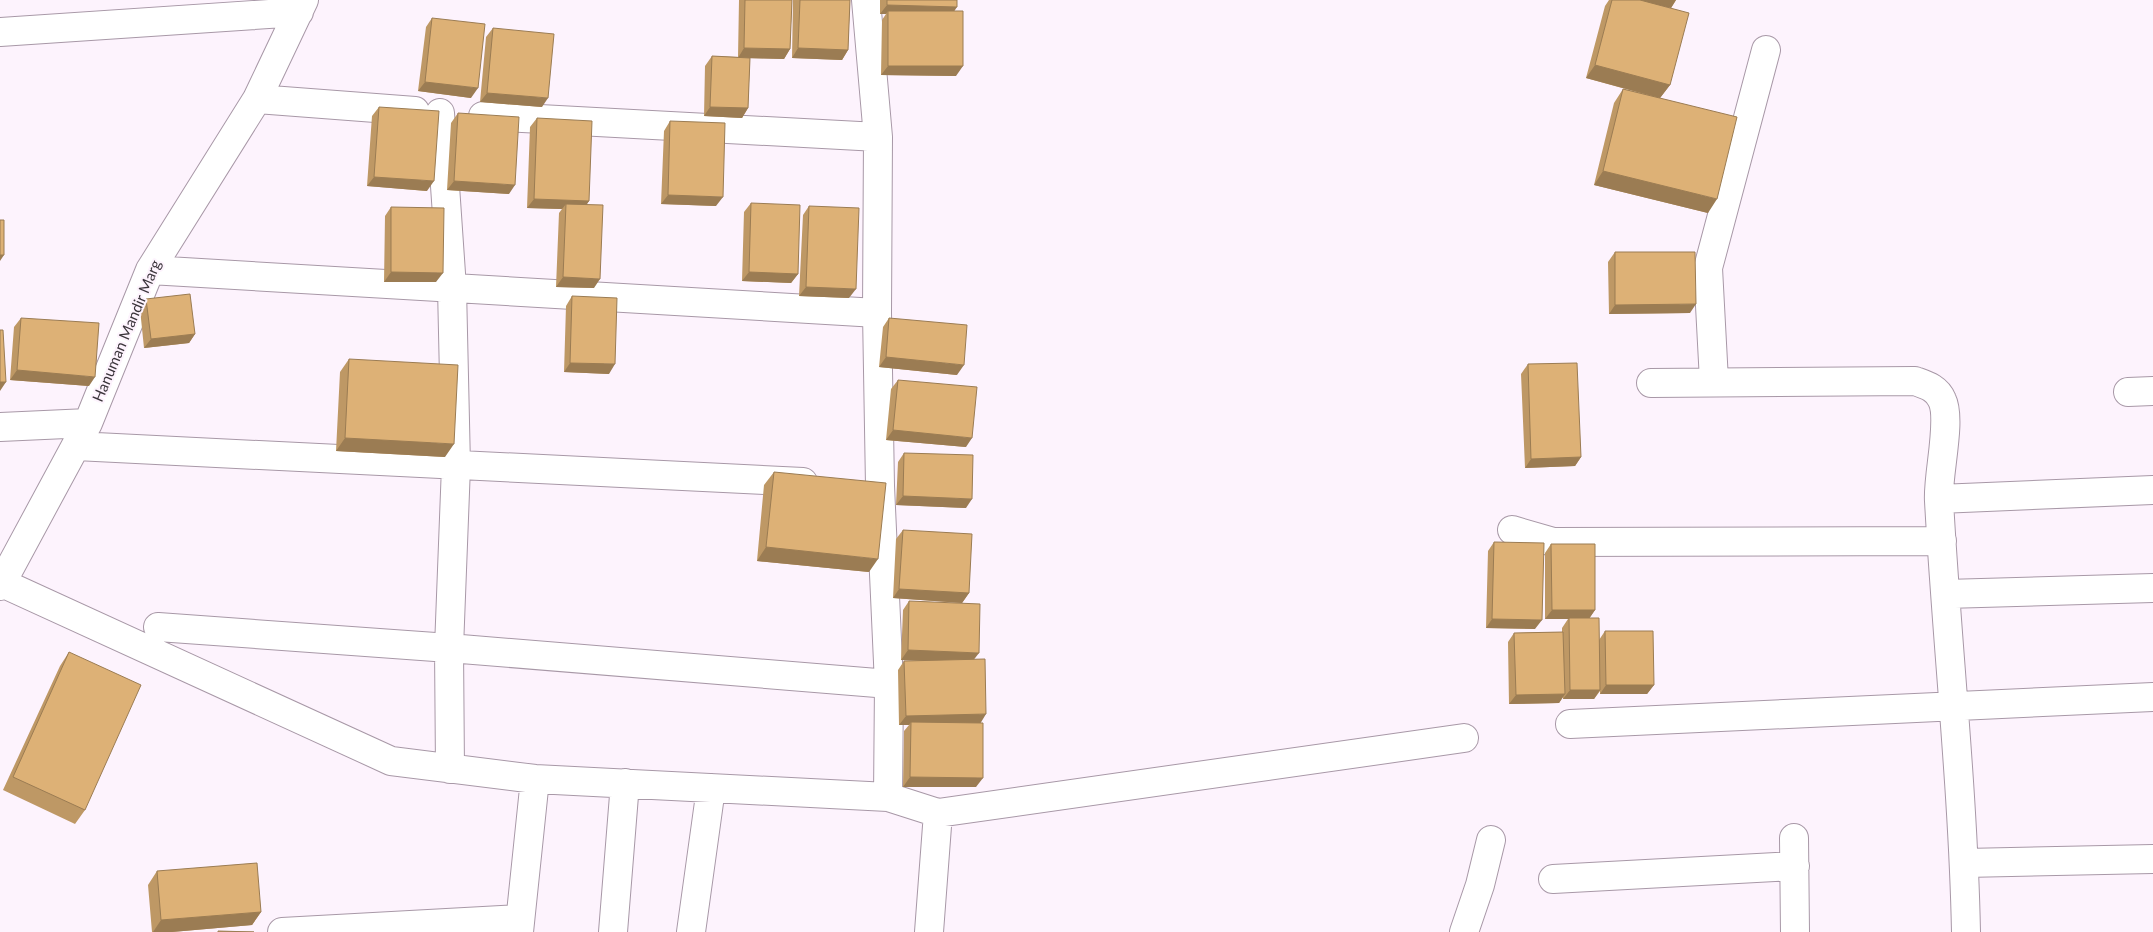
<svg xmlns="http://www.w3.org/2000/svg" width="2153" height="932" viewBox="0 0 2153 932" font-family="Lato,sans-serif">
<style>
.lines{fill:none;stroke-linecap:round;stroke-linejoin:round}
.minor-casing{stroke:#a898a7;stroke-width:30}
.minor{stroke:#fff;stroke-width:28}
.wall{fill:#be9865}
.shaded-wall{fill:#9b7c53}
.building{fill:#ddb176;stroke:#9b7c53}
.labels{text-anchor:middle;stroke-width:4;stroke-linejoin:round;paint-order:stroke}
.street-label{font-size:15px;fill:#3b353b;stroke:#fdf3fd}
</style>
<rect width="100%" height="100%" fill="#fdf3fd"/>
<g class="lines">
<defs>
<path id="minor" d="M 866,0 L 878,137 L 877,313 L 880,486 L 889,684 L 888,797
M 0,32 L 299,12
M 257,99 L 415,111
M 440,113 L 452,288 L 456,466 L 449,648 L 450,769
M 483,116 L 878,137
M 150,270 L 877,313
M 1714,381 L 1708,268 L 1766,50
M 1651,383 L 1915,381 C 1926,385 1937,388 1942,400 C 1952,420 1937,477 1939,501 C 1947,645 1963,788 1966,932
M 2128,392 L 2153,391
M 0,427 L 88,423
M 76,446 L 803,482
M 1939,499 L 2153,490
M 1512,530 L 1553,542 L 1942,541
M 2,583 L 391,761 L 535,779 L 888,797 L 938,813 L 1464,738
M 0,586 L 88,423 L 150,270 L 257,99 L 304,0
M 1946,594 L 2153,588
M 158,627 L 449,648 L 889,684
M 1570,724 L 2153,697
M 1794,838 L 1795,932
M 1965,863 L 2153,859
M 1553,879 L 1795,866
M 282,932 L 520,919
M 519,932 L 535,779
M 613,932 L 625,783
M 691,932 L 711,788
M 929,932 L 938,813
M 1464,932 L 1480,885 L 1491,840"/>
</defs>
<use href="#minor" class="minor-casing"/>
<use href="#minor" class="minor"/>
</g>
<path class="wall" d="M 739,0 L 792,0 L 790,49 L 784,59 L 750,58 L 748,108 L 742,118 L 704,116 L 705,66 L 712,56 L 738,57 Z
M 793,0 L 850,0 L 848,50 L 842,60 L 792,58 Z
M 880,0 L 957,0 L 954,11 L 956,76 L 881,75 L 882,20 L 886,14 L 880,14 Z
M 1609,0 L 1676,0 L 1671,8 L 1661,6 L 1670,85 L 1660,98 L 1708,213 L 1594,185 L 1614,103 L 1623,89 L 1658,98 L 1586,78 L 1605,6 Z
M 432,18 L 471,98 L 418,91 L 426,27 Z
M 493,28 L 542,107 L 480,102 L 486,37 Z
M 379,107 L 427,191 L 367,186 L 372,116 Z
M 458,113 L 509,194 L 447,190 L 451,123 Z
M 537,118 L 589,201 L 586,205 L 594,288 L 556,287 L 559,213 L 562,209 L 527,208 L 530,127 Z
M 670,121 L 716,206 L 661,204 L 664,131 Z
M 751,203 L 798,274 L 791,283 L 742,281 L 744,212 Z
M 809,206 L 849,298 L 799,296 L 803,215 Z
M 391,207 L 436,282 L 384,282 L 385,216 Z
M 1615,252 L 1690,313 L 1609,314 L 1608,262 Z
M 572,296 L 609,374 L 564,372 L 566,306 Z
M 146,299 L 195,334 L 189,343 L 144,348 L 140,309 Z
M 21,318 L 89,386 L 10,380 L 14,327 Z
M 889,318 L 957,375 L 879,367 L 883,327 Z
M 349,359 L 445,457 L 336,451 L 340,372 Z
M 1528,364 L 1581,457 L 1575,466 L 1525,468 L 1521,374 Z
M 898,380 L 966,447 L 886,440 L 891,389 Z
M 904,453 L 966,508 L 896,505 L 898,462 Z
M 774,472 L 869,572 L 757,561 L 764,485 Z
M 903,530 L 969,593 L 962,603 L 893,598 L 896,539 Z
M 1494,542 L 1535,629 L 1486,628 L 1488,551 Z
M 1551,544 L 1595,610 L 1589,618 L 1599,640 L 1605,631 L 1654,685 L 1647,694 L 1600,694 L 1600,691 L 1594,699 L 1563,699 L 1563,697 L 1559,703 L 1509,704 L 1508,642 L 1514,633 L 1562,632 L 1562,628 L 1568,619 L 1545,619 L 1545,553 Z
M 909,601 L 974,659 L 980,723 L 976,787 L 903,787 L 904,731 L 909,725 L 899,725 L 898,670 L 904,661 L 929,661 L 901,660 L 903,610 Z
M 69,652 L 85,810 L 75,824 L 3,790 L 60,666 Z
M 157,871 L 261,912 L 252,925 L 172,932 L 152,932 L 148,885 Z"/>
<path class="shaded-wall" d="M 1633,0 L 1676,0 L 1671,8 Z
M 887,5 L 957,7 L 951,16 L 888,11 L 886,14 L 880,14 Z
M 744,48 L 790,49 L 784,59 L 738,58 Z
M 798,48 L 848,50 L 842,60 L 792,58 Z
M 1595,65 L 1670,85 L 1660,98 L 1586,78 Z
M 888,66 L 963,66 L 956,76 L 881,75 Z
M 425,82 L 478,88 L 471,98 L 418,91 Z
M 487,93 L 548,98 L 542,107 L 480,102 Z
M 710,107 L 748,108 L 742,118 L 704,116 Z
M 1603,171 L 1717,199 L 1708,213 L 1594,185 Z
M 374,177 L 434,181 L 427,191 L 367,186 Z
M 454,181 L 515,185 L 509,194 L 447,190 Z
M 668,195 L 723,197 L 716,206 L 661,204 Z
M 534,199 L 589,201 L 583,210 L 566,204 L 562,209 L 527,208 Z
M 0,255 L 4,255 L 0,261 Z
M 391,272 L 443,273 L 436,282 L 384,282 Z
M 749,272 L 798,274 L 791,283 L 742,281 Z
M 563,277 L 600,279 L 594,288 L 556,287 Z
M 806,287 L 856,289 L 849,298 L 799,296 Z
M 1696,304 L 1690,313 L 1609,314 L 1615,305 Z
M 195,334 L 189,343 L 144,348 L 151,339 Z
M 886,357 L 964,365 L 957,375 L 879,367 Z
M 570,363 L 615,364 L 609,374 L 564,372 Z
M 17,370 L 95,377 L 89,386 L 10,380 Z
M 0,382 L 6,382 L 0,391 Z
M 893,430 L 972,438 L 966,447 L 886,440 Z
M 345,438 L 454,444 L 445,457 L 336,451 Z
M 1581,457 L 1575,466 L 1525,468 L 1531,459 Z
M 903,496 L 972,499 L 966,508 L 896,505 Z
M 766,547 L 878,559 L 869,572 L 757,561 Z
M 899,589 L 969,593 L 962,603 L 893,598 Z
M 1552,610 L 1595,610 L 1589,619 L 1545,619 Z
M 1492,619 L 1542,620 L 1535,629 L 1486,628 Z
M 908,650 L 979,653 L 972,662 L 901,660 Z
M 1606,685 L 1654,685 L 1647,694 L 1600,694 Z
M 1570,690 L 1600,690 L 1594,699 L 1563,699 Z
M 1565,694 L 1559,703 L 1509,704 L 1516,695 Z
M 986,714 L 980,724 L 911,722 L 909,725 L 899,725 L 906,716 Z
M 910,777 L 983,778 L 976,787 L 903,787 Z
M 261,912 L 252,925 L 172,932 L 153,932 L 161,920 Z"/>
<path class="building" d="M 745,0 L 792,0 L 790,49 L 744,48 Z
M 800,0 L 850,0 L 848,50 L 798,48 Z
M 887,0 L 957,0 L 957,7 L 887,5 Z
M 1612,0 L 1640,0 L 1689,13 L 1670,85 L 1595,65 Z
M 888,11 L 963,11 L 963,66 L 888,66 Z
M 432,18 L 485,24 L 478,88 L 425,82 Z
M 493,28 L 554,34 L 548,98 L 487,93 Z
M 712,56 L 750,58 L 748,108 L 710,107 Z
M 1623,89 L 1737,117 L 1717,199 L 1603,171 Z
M 379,107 L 439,111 L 434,181 L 374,177 Z
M 458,113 L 519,117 L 515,185 L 454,181 Z
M 537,118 L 592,121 L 589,201 L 534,199 Z
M 670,121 L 725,123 L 723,197 L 668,195 Z
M 751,203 L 800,205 L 798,274 L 749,272 Z
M 566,204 L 603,205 L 600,279 L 563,277 Z
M 809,206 L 859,208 L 856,289 L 806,287 Z
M 391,207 L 444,208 L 443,273 L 391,272 Z
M 0,220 L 4,220 L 4,255 L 0,255 Z
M 1615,252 L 1695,252 L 1696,304 L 1615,305 Z
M 190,294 L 195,334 L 151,339 L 146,299 Z
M 572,296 L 617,298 L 615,364 L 570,363 Z
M 21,318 L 99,323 L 95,377 L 17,370 Z
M 889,318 L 967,325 L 964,365 L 886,357 Z
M 0,330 L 3,330 L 6,382 L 0,382 Z
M 349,359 L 458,365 L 454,444 L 345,438 Z
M 1577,363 L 1581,457 L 1531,459 L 1528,364 Z
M 898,380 L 977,387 L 972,438 L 893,430 Z
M 904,453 L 973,455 L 972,499 L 903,496 Z
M 774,472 L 886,483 L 878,559 L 766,547 Z
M 903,530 L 972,534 L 969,593 L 899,589 Z
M 1494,542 L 1544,543 L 1542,620 L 1492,619 Z
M 1551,544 L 1595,544 L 1595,610 L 1552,610 Z
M 909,601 L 980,604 L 979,653 L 908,650 Z
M 1569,618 L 1599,618 L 1600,690 L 1570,690 Z
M 1605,631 L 1653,631 L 1654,685 L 1606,685 Z
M 1563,632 L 1565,694 L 1516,695 L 1514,633 Z
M 69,652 L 141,685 L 85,810 L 13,777 Z
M 985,659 L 986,714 L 906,716 L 904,661 Z
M 911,722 L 983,723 L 983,778 L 910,777 Z
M 257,863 L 261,912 L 161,920 L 157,871 Z
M 218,931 L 254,932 L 218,932 Z"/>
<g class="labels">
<g class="street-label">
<text transform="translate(127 331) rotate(-67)" y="5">Hanuman Mandir Marg</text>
</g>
</g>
</svg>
